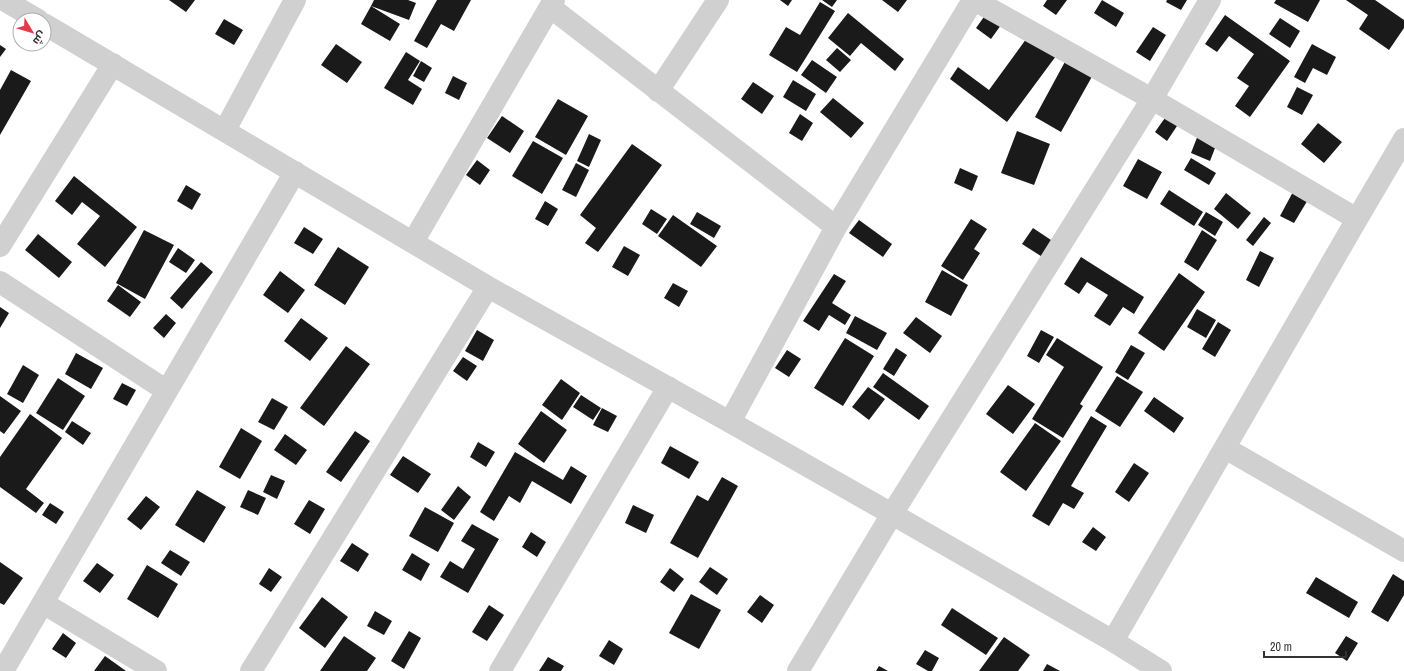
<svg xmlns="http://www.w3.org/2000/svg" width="1404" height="671" viewBox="0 0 1404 671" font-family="'Archivo Narrow',Cairo,sans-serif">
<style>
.building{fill:#1a1a1a}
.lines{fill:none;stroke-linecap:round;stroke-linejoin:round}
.minor{stroke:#d0d0d0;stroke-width:22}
</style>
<rect width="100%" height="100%" fill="#fff"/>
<path class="building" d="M 169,0 L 195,0 L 186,12 Z
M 374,0 L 408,0 L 416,3 L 409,20 L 371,6 Z
M 437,0 L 471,0 L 454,31 L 441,24 L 427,48 L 414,41 Z
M 780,0 L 792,0 L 788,6 Z
M 822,0 L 837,0 L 832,7 Z
M 882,0 L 907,0 L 898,12 Z
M 1047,0 L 1067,0 L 1056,15 L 1043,6 Z
M 1102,0 L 1124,13 L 1116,27 L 1094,13 Z
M 1167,0 L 1187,0 L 1181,10 L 1166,2 Z
M 1276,0 L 1320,0 L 1308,22 L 1274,3 Z
M 1346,0 L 1375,0 L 1404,20 L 1404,28 L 1389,50 L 1359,29 L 1368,15 Z
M 820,2 L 835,11 L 797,72 L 769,55 L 786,27 L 800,35 Z
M 371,6 L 400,24 L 390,41 L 361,24 Z
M 848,13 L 904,59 L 895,71 L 861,43 L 850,56 L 828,38 Z
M 986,14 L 1001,25 L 991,39 L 976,28 Z
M 1225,15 L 1290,61 L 1250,117 L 1235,106 L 1249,86 L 1237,78 L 1254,54 L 1229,36 L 1217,52 L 1205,44 Z
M 1280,18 L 1300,31 L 1290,48 L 1269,34 Z
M 224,19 L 243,30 L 234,45 L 215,34 Z
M 1153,27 L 1166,35 L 1150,61 L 1136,52 Z
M 1029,35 L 1056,56 L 1007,122 L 950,79 L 958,67 L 989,90 Z
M 336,44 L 362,62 L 347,83 L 321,65 Z
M 1312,44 L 1336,57 L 1327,75 L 1313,68 L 1305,83 L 1294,77 Z
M 0,45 L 6,49 L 0,57 Z
M 837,48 L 851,60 L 840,72 L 826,60 Z
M 406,52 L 420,61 L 408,80 L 422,89 L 413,105 L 384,88 Z
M 1067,58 L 1094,73 L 1061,132 L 1035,117 Z
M 812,60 L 837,77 L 826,93 L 801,75 Z
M 421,61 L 432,68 L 424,82 L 413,76 Z
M 11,70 L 31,81 L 0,135 L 0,90 Z
M 453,76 L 467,83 L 459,100 L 445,93 Z
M 793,80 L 816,94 L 806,111 L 783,97 Z
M 753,82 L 774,96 L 762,114 L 741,99 Z
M 1297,87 L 1313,95 L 1302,115 L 1287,107 Z
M 833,98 L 864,123 L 851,138 L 820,112 Z
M 558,99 L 588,116 L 566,155 L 535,137 Z
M 800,114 L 813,123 L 802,141 L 789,133 Z
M 1167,115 L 1179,123 L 1167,141 L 1155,132 Z
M 502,116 L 524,131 L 510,153 L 487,138 Z
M 1318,123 L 1342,142 L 1324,163 L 1301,144 Z
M 1017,131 L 1050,144 L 1034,185 L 1001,173 Z
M 589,134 L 601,140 L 589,167 L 577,161 Z
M 1198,135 L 1217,143 L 1210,161 L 1191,153 Z
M 533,141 L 563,158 L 542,194 L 512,176 Z
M 632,144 L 662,165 L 598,252 L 585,243 L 596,228 L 580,215 Z
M 1191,158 L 1216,173 L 1209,185 L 1184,170 Z
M 1138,159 L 1162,172 L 1147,199 L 1123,186 Z
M 477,160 L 490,170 L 480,185 L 466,175 Z
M 576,163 L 589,170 L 576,197 L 562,190 Z
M 960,168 L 978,176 L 972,191 L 954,183 Z
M 74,176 L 137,227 L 105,267 L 77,244 L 100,216 L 82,202 L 72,215 L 55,201 Z
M 186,185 L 201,194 L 192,210 L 177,201 Z
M 1169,190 L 1203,212 L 1194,226 L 1160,204 Z
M 1294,190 L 1309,198 L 1294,223 L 1280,216 Z
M 1226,193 L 1251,213 L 1238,229 L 1214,209 Z
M 545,201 L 558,209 L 548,226 L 535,219 Z
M 651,209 L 667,219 L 657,234 L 642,224 Z
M 697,212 L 721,226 L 714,238 L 690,224 Z
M 1206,212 L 1223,222 L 1215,236 L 1198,225 Z
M 673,215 L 717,246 L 701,267 L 658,236 Z
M 1264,217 L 1271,223 L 1253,246 L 1246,240 Z
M 971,219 L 987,229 L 974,249 L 980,253 L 963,280 L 941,266 Z
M 859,220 L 892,244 L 883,257 L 849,233 Z
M 304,227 L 323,239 L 313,254 L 294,243 Z
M 1033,228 L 1054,242 L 1044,258 L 1022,244 Z
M 144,230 L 174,245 L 145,299 L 116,283 Z
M 1202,230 L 1217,240 L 1198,271 L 1184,262 Z
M 38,234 L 72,262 L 59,278 L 25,250 Z
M 624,246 L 640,255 L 628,276 L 612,267 Z
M 338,247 L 369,267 L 345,305 L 314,285 Z
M 178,248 L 195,260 L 186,273 L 169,262 Z
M 1260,251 L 1274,258 L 1259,287 L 1246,280 Z
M 1081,257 L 1144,297 L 1134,314 L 1123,307 L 1110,326 L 1094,316 L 1108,295 L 1087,282 L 1079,294 L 1064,284 Z
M 201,262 L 213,272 L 182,309 L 170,298 Z
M 942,270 L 968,285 L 951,316 L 925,302 Z
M 280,271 L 305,290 L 288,313 L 263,295 Z
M 1179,273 L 1205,292 L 1164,351 L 1138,333 Z
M 834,274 L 846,281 L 832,303 L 851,315 L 845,325 L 829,315 L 819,331 L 803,321 Z
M 673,283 L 688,291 L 679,307 L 664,298 Z
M 118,285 L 141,302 L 130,317 L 107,301 Z
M 0,307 L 9,313 L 0,328 Z
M 1197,309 L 1216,320 L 1206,338 L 1187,327 Z
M 166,314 L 176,323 L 164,338 L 153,328 Z
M 855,316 L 887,333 L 877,350 L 846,333 Z
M 916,317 L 942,336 L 930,353 L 903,333 Z
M 301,318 L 328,338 L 310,361 L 284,341 Z
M 1218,322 L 1231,330 L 1215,357 L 1202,349 Z
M 477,330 L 494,340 L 483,361 L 465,351 Z
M 1041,330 L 1054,337 L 1039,363 L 1027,356 Z
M 845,338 L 874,356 L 843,406 L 814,388 Z
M 1057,338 L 1103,367 L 1080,404 L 1083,406 L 1063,438 L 1032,419 L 1064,367 L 1046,355 Z
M 1131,345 L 1145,353 L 1128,380 L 1115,372 Z
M 346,346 L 370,364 L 324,426 L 300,408 Z
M 896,348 L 907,355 L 894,376 L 883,369 Z
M 787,350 L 801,359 L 789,377 L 775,368 Z
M 76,353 L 103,368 L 91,389 L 65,374 Z
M 463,357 L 477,366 L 467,381 L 453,371 Z
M 23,365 L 39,375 L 23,403 L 7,394 Z
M 883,373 L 929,406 L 919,420 L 873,387 Z
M 1117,376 L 1143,392 L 1120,427 L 1095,411 Z
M 58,378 L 85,396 L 63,430 L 36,413 Z
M 561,379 L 580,393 L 562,420 L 542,405 Z
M 122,383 L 136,390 L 127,406 L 113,399 Z
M 1008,385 L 1035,404 L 1013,434 L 986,414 Z
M 868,387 L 885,399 L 869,420 L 852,407 Z
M 581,395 L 601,408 L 593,420 L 573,407 Z
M 0,396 L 21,411 L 4,434 L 0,431 Z
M 1154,397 L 1184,418 L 1174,433 L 1144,411 Z
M 272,398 L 288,407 L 274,430 L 258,422 Z
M 602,408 L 617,416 L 608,432 L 593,425 Z
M 541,411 L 567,430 L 544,463 L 518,444 Z
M 30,414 L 62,438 L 26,489 L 44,503 L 36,513 L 0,487 L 0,457 Z
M 1091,416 L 1107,426 L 1071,486 L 1084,493 L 1074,509 L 1063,503 L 1049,526 L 1032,516 Z
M 72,421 L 91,433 L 83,445 L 65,432 Z
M 1035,423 L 1061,441 L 1026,491 L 1000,472 Z
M 241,428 L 262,441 L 240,479 L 219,467 Z
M 355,431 L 370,441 L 341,482 L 326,472 Z
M 285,434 L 307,450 L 296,465 L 274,450 Z
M 478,442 L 495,452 L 486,467 L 470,457 Z
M 670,446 L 699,462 L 689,479 L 661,463 Z
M 515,452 L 563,480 L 571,466 L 587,476 L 571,504 L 532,481 L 520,503 L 509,496 L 494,521 L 480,512 Z
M 403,456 L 431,474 L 418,493 L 390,475 Z
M 1134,463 L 1149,473 L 1129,502 L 1115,492 Z
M 271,475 L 285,481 L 277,499 L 263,492 Z
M 722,477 L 738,486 L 698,558 L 670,543 L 697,495 L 708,501 Z
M 458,486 L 471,497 L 454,520 L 441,510 Z
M 197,490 L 226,507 L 204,543 L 175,525 Z
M 248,490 L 266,498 L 258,515 L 240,507 Z
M 146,496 L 160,507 L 141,530 L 127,519 Z
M 309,500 L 325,509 L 310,534 L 294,524 Z
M 50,503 L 64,512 L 56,524 L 42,515 Z
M 633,505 L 654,515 L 646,533 L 625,523 Z
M 425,507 L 454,523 L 438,552 L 409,536 Z
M 472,524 L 499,539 L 468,593 L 440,577 L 450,561 L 463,569 L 475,549 L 461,541 Z
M 1093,527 L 1106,537 L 1096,551 L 1082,542 Z
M 531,532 L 546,542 L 537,557 L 522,547 Z
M 352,543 L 369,554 L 358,572 L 340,561 Z
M 170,550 L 190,562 L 181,576 L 161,563 Z
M 412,553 L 430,564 L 421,581 L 402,570 Z
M 0,562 L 23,578 L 4,605 L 0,603 Z
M 97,563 L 114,575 L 100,593 L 83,581 Z
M 147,565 L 178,584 L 158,618 L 127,599 Z
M 710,567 L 728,579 L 717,595 L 699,582 Z
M 269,568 L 282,577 L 271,592 L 259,584 Z
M 670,568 L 684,579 L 674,592 L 660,582 Z
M 1393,574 L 1404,581 L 1404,595 L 1388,622 L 1371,612 Z
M 1316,577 L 1358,602 L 1349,618 L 1306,593 Z
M 691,594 L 721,610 L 699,649 L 669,633 Z
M 760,595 L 774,605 L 762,623 L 747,612 Z
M 322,597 L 348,617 L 325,648 L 299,628 Z
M 489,605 L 504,615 L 487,641 L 472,632 Z
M 952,608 L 998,638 L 986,655 L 941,625 Z
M 375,611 L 392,621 L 384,635 L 367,626 Z
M 409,631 L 421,638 L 404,669 L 391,661 Z
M 63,633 L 76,643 L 66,658 L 52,649 Z
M 344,636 L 376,658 L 367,671 L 320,671 Z
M 1346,636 L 1358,643 L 1347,661 L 1335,653 Z
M 1004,637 L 1030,655 L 1018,671 L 979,671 Z
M 609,640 L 623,649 L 614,665 L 599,656 Z
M 925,650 L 939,658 L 932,671 L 928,671 L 916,664 Z
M 105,656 L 126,671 L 94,671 Z
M 548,657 L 564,666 L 561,671 L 539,671 Z
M 1047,664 L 1060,671 L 1043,671 Z
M 879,666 L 888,671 L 876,671 Z"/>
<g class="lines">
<path class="minor" d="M 4,0 L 38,20
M 974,0 L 1152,99 L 1357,219
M 550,7 L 836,227
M 44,24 L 488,287 L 730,422 L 892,514 L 1113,641 L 1161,671
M 658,91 L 718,0
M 225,130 L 295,0
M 413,242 L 554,0
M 0,246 L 113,64
M 0,282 L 167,391
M 730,422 L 836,227 L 973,0
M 1225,448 L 1404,551
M 43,603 L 156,671
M 1113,641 L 1357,219 L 1404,139
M 3,671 L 295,172
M 251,671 L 488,287
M 500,671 L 668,387
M 798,671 L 892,514 L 1152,99 L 1210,0"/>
</g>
<g transform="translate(32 32) rotate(128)"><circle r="19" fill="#ffffff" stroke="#adadad"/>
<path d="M0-3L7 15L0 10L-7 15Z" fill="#e63946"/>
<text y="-6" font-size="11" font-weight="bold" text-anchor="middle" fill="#333333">ش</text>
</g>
<path d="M1264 651v6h82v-6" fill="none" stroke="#333333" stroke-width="2"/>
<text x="1270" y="651" font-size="12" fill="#333333" stroke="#ffffff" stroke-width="3" paint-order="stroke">20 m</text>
</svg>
